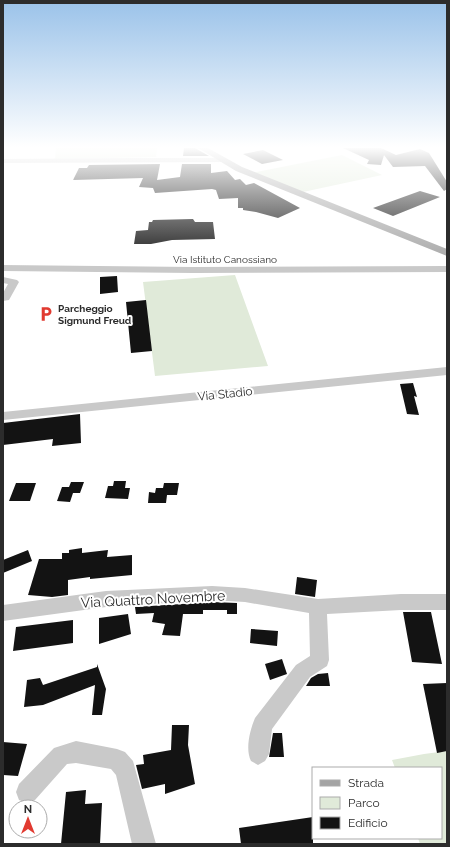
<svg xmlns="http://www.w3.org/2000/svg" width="450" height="847" viewBox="0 0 450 847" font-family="Raleway,sans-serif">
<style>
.green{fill:#e0ead9}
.building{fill:#131313}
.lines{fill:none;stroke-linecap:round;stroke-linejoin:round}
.minor{fill:#c9c9c9;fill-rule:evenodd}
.major{fill:#a4a4a4;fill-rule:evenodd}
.labels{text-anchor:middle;stroke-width:4;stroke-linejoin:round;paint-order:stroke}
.far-street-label{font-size:10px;fill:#2c2c2c;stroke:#fff}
.far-poi-label{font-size:10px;font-weight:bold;fill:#2c2c2c;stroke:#fff;text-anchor:start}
.street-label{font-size:12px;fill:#2c2c2c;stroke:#fff}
.near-street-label{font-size:14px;fill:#2c2c2c;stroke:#fff}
</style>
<rect width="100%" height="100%" fill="#fff"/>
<path class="green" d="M 56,148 L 157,148 L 156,157 L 55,159 Z
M 342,155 L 382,175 L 303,192 L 252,173 Z
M 235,275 L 268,366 L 155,376 L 143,282 Z
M 447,751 L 447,844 L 420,844 L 418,838 L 441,838 L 441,768 L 395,768 L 392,760 L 424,754 Z"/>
<path class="building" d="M 184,148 L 195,148 L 209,156 L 183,156 Z
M 343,148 L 381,148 L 396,155 L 420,149 L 429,153 L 447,182 L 447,189 L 444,191 L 425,166 L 393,167 L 384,155 L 381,165 L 367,164 L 369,160 Z
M 263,150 L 283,160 L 262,164 L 243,154 Z
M 160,164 L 157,180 L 180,177 L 182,164 L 211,164 L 211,173 L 227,171 L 235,180 L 240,179 L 246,185 L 254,183 L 300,208 L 278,218 L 256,212 L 243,210 L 243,208 L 238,208 L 238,198 L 219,199 L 216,190 L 212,189 L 155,193 L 153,188 L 139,187 L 143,178 L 73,180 L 79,168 L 87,168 L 89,165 Z
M 420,191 L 440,197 L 393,216 L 373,208 Z
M 193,219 L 195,222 L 213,222 L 215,239 L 172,240 L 151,244 L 134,244 L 136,231 L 148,230 L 149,222 L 152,222 L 153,220 Z
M 117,276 L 118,292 L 100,294 L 100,277 Z
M 146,300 L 152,351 L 131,353 L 126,302 Z
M 413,383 L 417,397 L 414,396 L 419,415 L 407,414 L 400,384 Z
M 80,414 L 81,443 L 52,446 L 53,439 L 3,445 L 3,423 Z
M 114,481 L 126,481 L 125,488 L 130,488 L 128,499 L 105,498 L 108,486 L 113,486 Z
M 71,482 L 84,482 L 80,493 L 73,493 L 70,502 L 57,501 L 62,487 L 69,487 Z
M 16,483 L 36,483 L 30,501 L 9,501 Z
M 164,483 L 179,483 L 177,495 L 167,495 L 166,503 L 148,503 L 149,492 L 155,493 L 156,488 L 163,488 Z
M 82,548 L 82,553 L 108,550 L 107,557 L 132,555 L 132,575 L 90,579 L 90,577 L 68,580 L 68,595 L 52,597 L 28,595 L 39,559 L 62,559 L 62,553 L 69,553 L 69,550 Z
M 28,550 L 32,561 L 3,573 L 3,560 Z
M 297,577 L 317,580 L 315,597 L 295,594 Z
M 212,602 L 237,603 L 237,614 L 227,614 L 227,610 L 203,610 L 203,614 L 183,614 L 180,636 L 162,635 L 165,624 L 152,622 L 154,613 L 136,614 L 135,607 Z
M 403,612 L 431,612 L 442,664 L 412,662 Z
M 128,614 L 131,634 L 99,644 L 99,618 Z
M 73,620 L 73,643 L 13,651 L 16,627 Z
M 251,629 L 278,631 L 277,646 L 250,643 Z
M 282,659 L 287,674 L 270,680 L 265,664 Z
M 97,664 L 106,689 L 102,715 L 92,715 L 95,685 L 43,705 L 24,707 L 27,680 L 40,678 L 43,685 L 97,667 Z
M 328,673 L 330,686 L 306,686 L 311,678 L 318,674 Z
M 447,683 L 447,751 L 437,753 L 423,684 Z
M 172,725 L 189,725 L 188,745 L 195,784 L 165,794 L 165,784 L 142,789 L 136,765 L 144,764 L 143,755 L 171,750 Z
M 273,733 L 282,733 L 284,757 L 269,757 Z
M 3,742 L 27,744 L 18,776 L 3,775 Z
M 86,790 L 85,804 L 102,803 L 100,844 L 61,844 L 66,792 Z
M 313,817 L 313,844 L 241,844 L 239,828 Z"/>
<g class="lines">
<path class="minor" d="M 130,158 L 223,158 L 226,160 L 223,162 L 3,163 L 3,159 Z
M 3,265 L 193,267 L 447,266 L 447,272 L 193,273 L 3,271 Z
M 3,277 L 17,280 L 19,282 L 9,300 L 3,301 L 3,293 L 8,284 L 3,283 Z
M 447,367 L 447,375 L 3,420 L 3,412 Z
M 212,586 L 245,588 L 318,599 L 401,594 L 447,594 L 447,610 L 401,610 L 327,614 L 329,660 L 327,666 L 310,677 L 272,729 L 269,754 L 265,761 L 258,765 L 251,761 C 245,749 250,730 255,718 L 296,665 L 310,656 L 309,613 L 245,602 L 212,600 L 106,607 L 3,621 L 3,605 L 106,591 Z
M 76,741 L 117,749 L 125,752 L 133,761 L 156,844 L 132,844 L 116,775 L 111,769 L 76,763 L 67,764 L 35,800 L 27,803 L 19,800 L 16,792 L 19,784 L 54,748 Z"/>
<path class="major" d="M 198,148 L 208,148 L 242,167 L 447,249 L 447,256 L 236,171 Z"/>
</g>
<linearGradient id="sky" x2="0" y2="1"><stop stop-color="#9ac2e9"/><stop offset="0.55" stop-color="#fff"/><stop offset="1" stop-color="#fff" stop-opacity="0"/></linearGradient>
<rect width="450" height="267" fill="url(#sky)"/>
<defs>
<symbol id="parking-bare" viewBox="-9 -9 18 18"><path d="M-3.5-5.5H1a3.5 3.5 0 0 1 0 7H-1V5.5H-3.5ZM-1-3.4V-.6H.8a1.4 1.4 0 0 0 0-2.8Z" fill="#e13a30" stroke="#fff" stroke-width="2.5" paint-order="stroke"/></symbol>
</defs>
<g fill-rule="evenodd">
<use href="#parking-bare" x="35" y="303" width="22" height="22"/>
</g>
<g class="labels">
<g class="far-street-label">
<text x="225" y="263">Via Istituto Canossiano</text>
</g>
<g class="far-poi-label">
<text x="58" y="312">Parcheggio<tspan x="58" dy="12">Sigmund Freud</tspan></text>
</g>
<g class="street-label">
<text transform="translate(225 394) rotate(-6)" y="4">Via Stadio</text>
</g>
<g class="near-street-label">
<text transform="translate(153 599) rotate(-3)" y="5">Via Quattro Novembre</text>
</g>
</g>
<rect width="450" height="847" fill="none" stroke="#2c2c2c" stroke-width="8"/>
<rect x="312" y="767" width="130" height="72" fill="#ffffff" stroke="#ababab"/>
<rect x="320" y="780" width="20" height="6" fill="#a4a4a4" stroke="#ababab"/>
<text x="348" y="787" font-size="12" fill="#2c2c2c">Strada</text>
<rect x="320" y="797" width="20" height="12" fill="#e0ead9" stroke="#ababab"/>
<text x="348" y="807" font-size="12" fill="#2c2c2c">Parco</text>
<rect x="320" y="817" width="20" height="12" fill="#131313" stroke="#ababab"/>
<text x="348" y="827" font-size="12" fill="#2c2c2c">Edificio</text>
<g transform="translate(28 819)"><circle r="19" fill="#ffffff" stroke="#ababab"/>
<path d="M0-3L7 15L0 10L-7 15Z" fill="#e13a30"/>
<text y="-6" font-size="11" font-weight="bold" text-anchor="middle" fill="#2c2c2c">N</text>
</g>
</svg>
